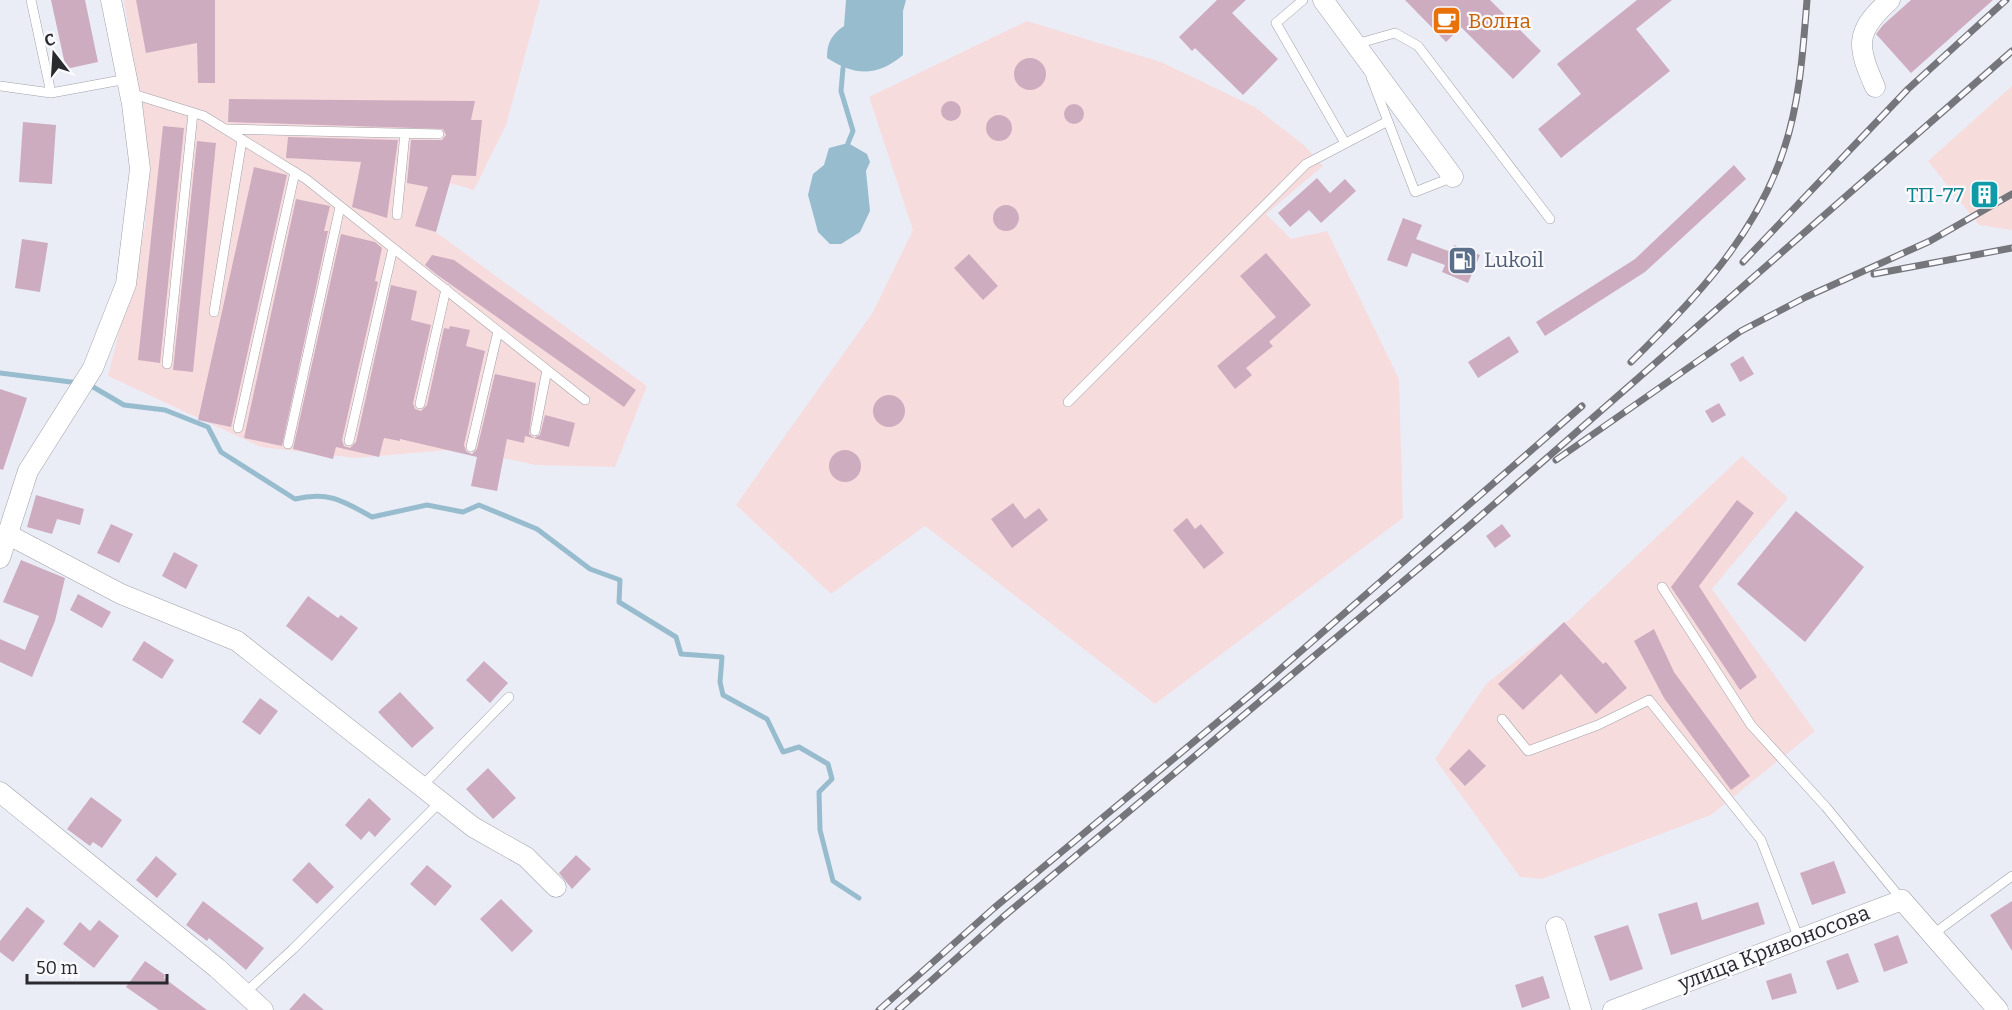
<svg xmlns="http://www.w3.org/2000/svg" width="2012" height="1010" viewBox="0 0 2012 1010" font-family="Bitter,serif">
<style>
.commercial{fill:#f7dcdc}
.industrial{fill:#f7dcde}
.water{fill:#96bcce}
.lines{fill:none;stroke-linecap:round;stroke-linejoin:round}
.stream{stroke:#96bcce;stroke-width:5}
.building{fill:#ceacbf}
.lane-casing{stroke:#9fa1a9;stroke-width:10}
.street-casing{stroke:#9fa1a9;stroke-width:21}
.lane{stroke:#fff;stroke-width:9}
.street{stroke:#fff;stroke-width:20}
.rail-casing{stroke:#75767c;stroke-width:7}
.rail{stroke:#fafafe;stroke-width:4.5;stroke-dasharray:14;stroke-linecap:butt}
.labels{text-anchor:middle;stroke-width:4.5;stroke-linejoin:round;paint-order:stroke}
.food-label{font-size:21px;fill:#c56008;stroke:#fafafe;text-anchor:start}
.culture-label{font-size:21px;fill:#0d838f;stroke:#fafafe;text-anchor:end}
.service-label{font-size:21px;fill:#4e5e75;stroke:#fafafe;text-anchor:start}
.street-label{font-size:21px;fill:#292a2d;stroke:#fafafe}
</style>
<rect width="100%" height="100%" fill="#ebedf6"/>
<path class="commercial" d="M 2012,86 L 2012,230 L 1979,225 L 1928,161 Z"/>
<path class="industrial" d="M 124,0 L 540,0 L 506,125 L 474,190 L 450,183 L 433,230 L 647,386 L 615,467 L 536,465 L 460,449 L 355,458 L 261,447 L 108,376 L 145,226 L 147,157 Z
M 1027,21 L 1161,62 L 1255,107 L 1305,146 L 1323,166 L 1266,214 L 1291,239 L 1327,231 L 1399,379 L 1403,518 L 1155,704 L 925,526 L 831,594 L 736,505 L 873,312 L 913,230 L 869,97 Z
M 1742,456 L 1788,498 L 1712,589 L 1815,731 L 1711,815 L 1542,879 L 1520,877 L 1435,759 L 1487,683 L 1570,619 Z"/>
<path class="water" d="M 846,0 L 906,0 L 903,11 L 903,55 C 877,77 855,76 827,58 C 827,43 831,35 844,26 Z
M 848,143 L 867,154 L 870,162 L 866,171 L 870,211 L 860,232 L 841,244 L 830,244 L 818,232 L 808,195 L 813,174 L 824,165 L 829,148 Z"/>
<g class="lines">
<path class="stream" d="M 843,68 L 841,91 L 853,131 L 848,143
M 0,373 L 79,383
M 88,384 L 124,405 L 165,410 L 208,427 L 221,452 L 295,499 C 329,491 343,501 372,517 L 427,505 L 463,512 L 479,505 L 537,529 L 590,569 L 620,580 L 619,602 L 676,637 L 681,654 L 722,657 L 720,682 L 723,695 L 767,719 L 783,752 L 799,747 L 828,764 L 832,779 L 819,792 L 820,830 L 833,881 L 859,898"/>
</g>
<path class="building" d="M 51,0 L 85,0 L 98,62 L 66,69 Z
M 136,0 L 215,0 L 215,83 L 198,83 L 197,43 L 146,53 Z
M 1217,0 L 1246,0 L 1232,13 L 1278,59 L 1243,95 L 1195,48 L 1192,51 L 1179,37 Z
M 1405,0 L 1490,0 L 1541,51 L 1513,79 L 1461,27 L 1446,42 Z
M 1637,0 L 1672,0 L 1636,29 L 1670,71 L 1561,158 L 1538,129 L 1581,94 L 1557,64 Z
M 1911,0 L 1993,0 L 1911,73 L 1876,34 L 1883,25 Z
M1014 74a16 16 0 1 1 32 0a16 16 0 1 1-32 0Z
M 229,99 L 475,101 L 471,120 L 482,120 L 476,176 L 452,175 L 436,232 L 415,226 L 428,187 L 407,183 L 411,140 L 442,140 L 446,135 L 443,129 L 228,122 Z
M941 111a10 10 0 1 1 20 0a10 10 0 1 1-20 0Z
M1064 114a10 10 0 1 1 20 0a10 10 0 1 1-20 0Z
M986 128a13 13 0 1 1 26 0a13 13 0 1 1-26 0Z
M 23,122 L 56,125 L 52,184 L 19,182 Z
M 163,126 L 184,128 L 160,363 L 138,360 Z
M 288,137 L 398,140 L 387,218 L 352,207 L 361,162 L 286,158 Z
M 197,141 L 216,143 L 193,372 L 173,370 Z
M 1734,165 L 1746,179 L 1645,272 L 1545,336 L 1536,322 L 1635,259 Z
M 254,167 L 287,175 L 231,427 L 198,420 Z
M 1317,178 L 1330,193 L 1345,179 L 1356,191 L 1321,223 L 1309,210 L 1290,227 L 1278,213 Z
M 296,199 L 330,206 L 324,231 L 328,231 L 282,446 L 244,438 Z
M993 218a13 13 0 1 1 26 0a13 13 0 1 1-26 0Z
M 1403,218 L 1422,225 L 1416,239 L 1451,252 L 1454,245 L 1480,255 L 1468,283 L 1442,272 L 1445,265 L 1412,253 L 1407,267 L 1387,260 Z
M 341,234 L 375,242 L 382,248 L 375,281 L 378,282 L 342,440 L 344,446 L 350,448 L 356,442 L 391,285 L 417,291 L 411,320 L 431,325 L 413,403 L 415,409 L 421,411 L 427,405 L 444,328 L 449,329 L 450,326 L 470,330 L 466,346 L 485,351 L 464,445 L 466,451 L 472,454 L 477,449 L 495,374 L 536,383 L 529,434 L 534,438 L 540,435 L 545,415 L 575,423 L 569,447 L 525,436 L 524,443 L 507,439 L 497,491 L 471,486 L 477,457 L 400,439 L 400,441 L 384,438 L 379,457 L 336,447 L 333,459 L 293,449 Z
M 22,239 L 48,243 L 40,292 L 15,288 Z
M 1266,253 L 1311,305 L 1269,342 L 1273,346 L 1246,368 L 1252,375 L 1235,389 L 1217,366 L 1276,317 L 1240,276 Z
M 969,254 L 998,286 L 983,300 L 954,268 Z
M 432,255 L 454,260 L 636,390 L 624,407 L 436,274 L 425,265 Z
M 1509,336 L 1519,352 L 1478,378 L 1468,362 Z
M 1743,356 L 1754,374 L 1740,382 L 1730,364 Z
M 0,389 L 27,398 L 3,470 L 0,469 Z
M873 411a16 16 0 1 1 32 0a16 16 0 1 1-32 0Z
M 1719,403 L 1726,415 L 1712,423 L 1705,411 Z
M829 466a16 16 0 1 1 32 0a16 16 0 1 1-32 0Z
M 36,495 L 84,509 L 80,525 L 57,519 L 52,534 L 27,527 Z
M 1737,500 L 1754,513 L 1699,586 L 1757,677 L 1740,690 L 1671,587 Z
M 1013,503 L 1025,519 L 1039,508 L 1048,520 L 1012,548 L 991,519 Z
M 1796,511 L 1864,567 L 1805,642 L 1737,584 Z
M 1187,518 L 1195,529 L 1201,524 L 1224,553 L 1204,569 L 1173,530 Z
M 111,524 L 133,534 L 119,563 L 97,553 Z
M 1502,524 L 1511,536 L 1495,548 L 1486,536 Z
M 174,552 L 198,565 L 186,589 L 162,576 Z
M 21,560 L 65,578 L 55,621 L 32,677 L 0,662 L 0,639 L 25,650 L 39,616 L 3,602 Z
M 78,594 L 111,612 L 102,628 L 70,610 Z
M 308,596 L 338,618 L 341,615 L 358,628 L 332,661 L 286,626 Z
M 1564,622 L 1603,664 L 1606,662 L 1627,688 L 1596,714 L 1561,674 L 1523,710 L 1498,684 Z
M 1654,629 L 1674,672 L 1750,776 L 1731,790 L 1664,698 L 1634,641 Z
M 144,641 L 174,660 L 162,679 L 132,660 Z
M 484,661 L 508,683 L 490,703 L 466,680 Z
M 400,692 L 434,728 L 412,748 L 378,712 Z
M 260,698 L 278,711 L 260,735 L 242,722 Z
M 1469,749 L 1486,766 L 1465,786 L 1449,769 Z
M 488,768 L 516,798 L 493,819 L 466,789 Z
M 91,797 L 122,820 L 102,848 L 93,842 L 90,846 L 67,829 Z
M 369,798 L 391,819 L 375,837 L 369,831 L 361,840 L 345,825 Z
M 576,855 L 591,869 L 572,889 L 559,873 Z
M 156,856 L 177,874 L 157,898 L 136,880 Z
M 1834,861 L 1846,893 L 1812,905 L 1800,873 Z
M 309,862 L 334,887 L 317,904 L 292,880 Z
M 427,865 L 452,886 L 435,906 L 410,884 Z
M 501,899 L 533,931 L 512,952 L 480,919 Z
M 203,901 L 264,948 L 246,970 L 209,938 L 207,941 L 186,925 Z
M 2012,901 L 2012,951 L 1990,915 Z
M 1697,902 L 1702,920 L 1758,902 L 1765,924 L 1671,955 L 1658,914 Z
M 27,907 L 45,921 L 13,962 L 0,952 L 0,941 Z
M 99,920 L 119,936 L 94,968 L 63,944 L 80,922 L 90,931 Z
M 1628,925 L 1643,969 L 1610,981 L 1594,936 Z
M 1898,935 L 1908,963 L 1884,972 L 1874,944 Z
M 1848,953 L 1859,982 L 1837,990 L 1826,961 Z
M 145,961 L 165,975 L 164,978 L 207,1010 L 159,1010 L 126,987 Z
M 1791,973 L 1797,993 L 1772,1000 L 1766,981 Z
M 1543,976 L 1550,998 L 1522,1008 L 1515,985 Z
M 304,993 L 324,1010 L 289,1010 Z"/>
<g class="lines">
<defs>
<path id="lane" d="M 31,0 L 51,93
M 1303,0 L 1276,23 L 1345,143
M 1356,44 L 1395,33 L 1418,46 L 1550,219
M 1371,77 L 1415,192 L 1453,177
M 0,86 L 51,93 L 127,79
M 130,93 L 204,116 L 306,179 L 585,400
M 227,129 L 439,134
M 397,215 L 405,133
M 214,312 L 242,140
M 167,364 L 193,113
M 1068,402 L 1306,164 L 1388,121
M 420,404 L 446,289
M 238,428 L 295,172
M 535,431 L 547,370
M 349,441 L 393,248
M 288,444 L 340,207
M 471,447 L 498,331
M 1662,587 L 1751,725 L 1826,807 L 1902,900
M 1502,719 L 1528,751 L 1598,725 L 1649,700 L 1761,840 L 1799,939
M 422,786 L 509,697
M 1932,935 L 2012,876
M 245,993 L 293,949 L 441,801"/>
<path id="street" d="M 1323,0 L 1453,177
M 1875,87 C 1857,46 1854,32 1890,0
M 7,534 L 121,594 L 237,641 L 473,827 L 526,857 L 556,887
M 0,558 L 28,471 L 93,368 L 126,284 L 140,169 L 132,104 L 111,0
M 0,792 L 217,968 L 263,1010
M 1556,927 L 1581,1010
M 1613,1010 L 1902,900 L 1998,1010"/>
</defs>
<use href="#lane" class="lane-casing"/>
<use href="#street" class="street-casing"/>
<use href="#lane" class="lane"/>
<use href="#street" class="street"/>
<defs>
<path id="rail" d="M 1743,262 L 1908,89 L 2006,0
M 1874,274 L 2012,248
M 1631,362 C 1694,300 1756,236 1784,149 C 1800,101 1803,50 1807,0
M 1556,460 L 1741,331 L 1806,297 L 1930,241 L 2012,194
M 879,1010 L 994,908 L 1261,686 L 1582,406
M 898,1010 L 1003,917 L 1468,527 L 2012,51"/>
</defs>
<use href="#rail" class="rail-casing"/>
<use href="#rail" class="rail"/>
</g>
<defs>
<symbol id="cafe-square" viewBox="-11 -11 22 22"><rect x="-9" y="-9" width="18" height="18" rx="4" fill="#e8710a" stroke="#fafafe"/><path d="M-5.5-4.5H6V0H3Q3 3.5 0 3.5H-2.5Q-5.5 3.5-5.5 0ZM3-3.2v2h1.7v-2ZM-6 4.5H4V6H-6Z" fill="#fff"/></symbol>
<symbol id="building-square" viewBox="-11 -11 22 22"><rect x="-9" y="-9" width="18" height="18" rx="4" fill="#0f9aa8" stroke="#fafafe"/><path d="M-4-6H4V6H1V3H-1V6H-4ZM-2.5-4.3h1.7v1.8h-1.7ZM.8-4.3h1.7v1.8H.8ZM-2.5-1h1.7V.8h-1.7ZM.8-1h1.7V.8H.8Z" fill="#fff"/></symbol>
<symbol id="fuel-square" viewBox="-11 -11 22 22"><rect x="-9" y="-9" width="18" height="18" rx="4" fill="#5c6f8a" stroke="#fafafe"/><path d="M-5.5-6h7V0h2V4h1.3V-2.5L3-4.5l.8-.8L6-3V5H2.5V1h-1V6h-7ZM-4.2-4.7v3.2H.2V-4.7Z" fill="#fff"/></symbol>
</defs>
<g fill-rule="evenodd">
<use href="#cafe-square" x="1430" y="4" width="33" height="33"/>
<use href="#building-square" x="1968" y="178" width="33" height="33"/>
<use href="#fuel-square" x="1446" y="244" width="33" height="33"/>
</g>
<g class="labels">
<g class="food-label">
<text x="1468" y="28">Волна</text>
</g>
<g class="culture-label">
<text x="1964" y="202">ТП-77</text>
</g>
<g class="service-label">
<text x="1484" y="267">Lukoil</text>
</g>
<g class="street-label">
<text transform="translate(1774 948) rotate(-21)" y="7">улица Кривоносова</text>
</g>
</g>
<g transform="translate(54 54) rotate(343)" stroke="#fafafe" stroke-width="4.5" paint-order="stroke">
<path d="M0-4.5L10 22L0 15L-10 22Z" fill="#292a2d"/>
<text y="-9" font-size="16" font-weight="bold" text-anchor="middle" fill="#292a2d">С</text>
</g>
<path d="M27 974v9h140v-9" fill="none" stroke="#292a2d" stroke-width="3"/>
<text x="36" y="974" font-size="18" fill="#292a2d" stroke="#fafafe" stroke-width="4.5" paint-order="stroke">50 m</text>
</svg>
